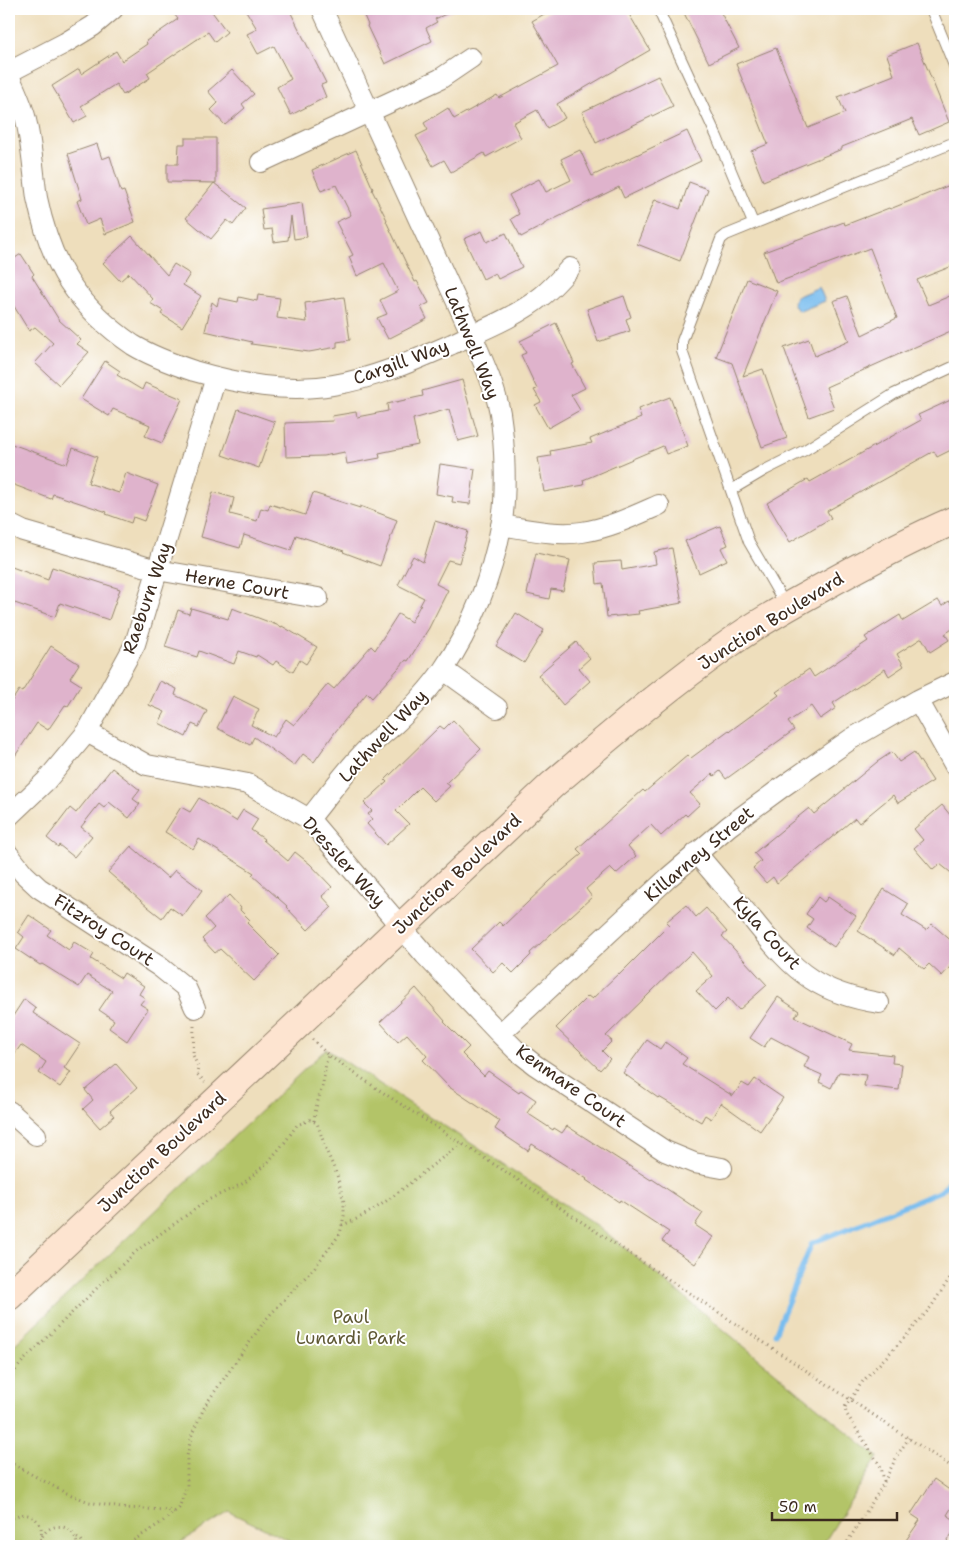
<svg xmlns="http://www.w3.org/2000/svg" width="964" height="1555" viewBox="0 0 964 1555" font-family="'Shantell Sans',sans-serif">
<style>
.green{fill:#b3c467;stroke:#777742}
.water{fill:#77bcee;stroke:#597386}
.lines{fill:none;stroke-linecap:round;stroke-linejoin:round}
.stream{stroke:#77bcee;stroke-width:5}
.building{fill:#dfb3cc}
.service-casing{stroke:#94846d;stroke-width:12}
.minor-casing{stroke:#94846d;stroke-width:22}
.secondary-casing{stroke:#94846d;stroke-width:30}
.path{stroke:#94846d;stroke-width:3;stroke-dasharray:1 4;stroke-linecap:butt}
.service{stroke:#fff;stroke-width:10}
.minor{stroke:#fff;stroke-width:20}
.secondary{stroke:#fde4d0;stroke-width:28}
.labels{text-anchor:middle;stroke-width:4;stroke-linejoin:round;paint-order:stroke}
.street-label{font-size:18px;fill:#3b2a1e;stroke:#fff}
.park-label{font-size:18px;fill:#5f5834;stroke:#fff}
</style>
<rect width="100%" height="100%" fill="#fff"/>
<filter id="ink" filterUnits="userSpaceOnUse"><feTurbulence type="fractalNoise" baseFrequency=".02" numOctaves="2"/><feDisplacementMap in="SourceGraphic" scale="10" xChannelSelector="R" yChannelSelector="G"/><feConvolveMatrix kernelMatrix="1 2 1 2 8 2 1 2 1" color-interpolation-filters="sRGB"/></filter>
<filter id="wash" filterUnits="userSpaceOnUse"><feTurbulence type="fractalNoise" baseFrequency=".0096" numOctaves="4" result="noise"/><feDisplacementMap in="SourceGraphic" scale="20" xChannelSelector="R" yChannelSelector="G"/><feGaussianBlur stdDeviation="1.12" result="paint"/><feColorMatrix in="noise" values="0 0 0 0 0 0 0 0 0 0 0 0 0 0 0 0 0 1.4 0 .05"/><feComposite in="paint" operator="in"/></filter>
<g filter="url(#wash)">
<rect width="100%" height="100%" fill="#eedebc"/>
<path class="green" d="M 326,1049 L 598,1226 L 878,1457 L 822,1546 L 301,1546 L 229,1512 L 175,1546 L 9,1546 L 9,1350 Z"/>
<path class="water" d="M 819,287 L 825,301 L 800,311 L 795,307 L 793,302 L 796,297 Z"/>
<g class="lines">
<path class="stream" d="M 775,1334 L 812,1243 L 941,1191 L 955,1176"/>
</g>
<g id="blocks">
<path class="building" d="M 170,9 L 210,9 L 227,32 L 215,42 L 208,32 L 147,73 L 150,78 L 123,95 L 116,84 L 81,106 L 87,116 L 74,123 L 52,86 L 79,69 L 81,74 L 116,51 L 122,61 L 147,44 L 146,41 L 178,19 Z
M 245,9 L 289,9 L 326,83 L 321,85 L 326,97 L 291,115 L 277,87 L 291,79 L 274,46 L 258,54 L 247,34 L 257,29 Z
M 361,9 L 457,9 L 435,19 L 437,22 L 426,28 L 432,41 L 385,64 L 367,26 L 368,25 Z
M 553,9 L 626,9 L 650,50 L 557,104 L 565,118 L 547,128 L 537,110 L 513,123 L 521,138 L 486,157 L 484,153 L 451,172 L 444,160 L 433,166 L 416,136 L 428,130 L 424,123 L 448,108 L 454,119 L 497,95 L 499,98 L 558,66 L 532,21 Z
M 682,9 L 719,9 L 739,48 L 709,63 Z
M 917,43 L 949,122 L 919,135 L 912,119 L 842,147 L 842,149 L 763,181 L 751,151 L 768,144 L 736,64 L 776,48 L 808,128 L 845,113 L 838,97 L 894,75 L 887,55 Z
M 232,70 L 254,94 L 242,104 L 245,108 L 225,125 L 211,110 L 218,103 L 208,91 Z
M 658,76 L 673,106 L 596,143 L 582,112 Z
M 687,131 L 701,161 L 624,198 L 619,187 L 544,224 L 544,225 L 521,237 L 511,219 L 519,214 L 509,195 L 539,179 L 546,192 L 571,180 L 561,159 L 580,150 L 592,176 Z
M 185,138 L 216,138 L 216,183 L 167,182 L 167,164 L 178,164 L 179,144 L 185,144 Z
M 97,144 L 102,159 L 110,156 L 121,192 L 124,191 L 135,222 L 105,234 L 100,219 L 86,225 L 77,201 L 82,199 L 68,154 Z
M 356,150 L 373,189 L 372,190 L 387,220 L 386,221 L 415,282 L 417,281 L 429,303 L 421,307 L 427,319 L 388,339 L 377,318 L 387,314 L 380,300 L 398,291 L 384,263 L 357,276 L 349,257 L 353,255 L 336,222 L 351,215 L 336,185 L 321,191 L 312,170 Z
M 689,182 L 708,189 L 680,261 L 637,244 L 655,199 L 680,209 Z
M 214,183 L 246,208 L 233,225 L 227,220 L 211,239 L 186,218 Z
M 955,183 L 955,265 L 917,280 L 928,305 L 955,294 L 955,329 L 826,387 L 834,408 L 809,417 L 784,348 L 809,339 L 815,356 L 849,341 L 833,301 L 847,296 L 862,335 L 897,318 L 870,248 L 776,283 L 764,252 L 844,222 L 845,225 L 889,208 L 890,209 Z
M 302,203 L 307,237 L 294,239 L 291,216 L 288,240 L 274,242 L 272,229 L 264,230 L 261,209 Z
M 482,231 L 487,242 L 506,233 L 522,267 L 498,279 L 495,273 L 483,279 L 464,239 Z
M 132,236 L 167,275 L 174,264 L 190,274 L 183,285 L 201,296 L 182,327 L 161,314 L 163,311 L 150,303 L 153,299 L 129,273 L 120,281 L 103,263 Z
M 21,254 L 34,274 L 32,276 L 59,320 L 81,340 L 77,344 L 89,352 L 59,385 L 35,363 L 53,343 L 35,327 L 29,331 L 9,298 L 9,262 Z
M 747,279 L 777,291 L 743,376 L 763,369 L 787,438 L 762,447 L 732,363 L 716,357 Z
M 258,295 L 280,298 L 277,318 L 307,322 L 305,303 L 344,297 L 350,340 L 337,342 L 337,347 L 309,352 L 251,344 L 252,342 L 205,331 L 212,302 L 217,306 L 219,298 L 238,302 L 239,297 L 257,301 Z
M 624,296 L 631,317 L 626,319 L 630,331 L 598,342 L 587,309 Z
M 556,323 L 574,363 L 572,364 L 585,388 L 571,395 L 580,410 L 548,428 L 535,405 L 541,402 L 534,390 L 537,389 L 521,355 L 526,353 L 520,341 Z
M 105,361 L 120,371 L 117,375 L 142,390 L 145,383 L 182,399 L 162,443 L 145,436 L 150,425 L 113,409 L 109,416 L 81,399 Z
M 462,380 L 478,436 L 458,441 L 449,409 L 413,419 L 418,445 L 379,453 L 380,458 L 347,464 L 345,452 L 323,456 L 286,457 L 285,423 L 333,421 L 332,416 L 356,412 L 357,417 L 388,411 L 387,404 L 423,396 L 422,391 Z
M 670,397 L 688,446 L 666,454 L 663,446 L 583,480 L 584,485 L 544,492 L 538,458 L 551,456 L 550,451 L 592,443 L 590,439 L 641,418 L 638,409 Z
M 955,398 L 955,448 L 937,457 L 934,451 L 827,511 L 831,518 L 790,542 L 767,503 L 808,479 L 810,482 L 921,420 L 918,415 Z
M 238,409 L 275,422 L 259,468 L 222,455 Z
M 9,443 L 67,464 L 73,448 L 97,457 L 88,483 L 119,493 L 126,473 L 158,485 L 144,521 L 133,517 L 131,523 L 106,514 L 107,512 L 53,494 L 51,499 L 9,483 Z
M 440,464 L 475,469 L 470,504 L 452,502 L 453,497 L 436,494 Z
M 213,492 L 234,498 L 230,514 L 257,521 L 261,508 L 268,510 L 270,504 L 305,515 L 313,493 L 360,508 L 360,506 L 397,520 L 380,566 L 343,552 L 344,551 L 296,535 L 291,550 L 244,535 L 240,548 L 201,537 Z
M 435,521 L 468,531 L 459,563 L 448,560 L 436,584 L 448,590 L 429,628 L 408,661 L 406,660 L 372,698 L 367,693 L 335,732 L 314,762 L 303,754 L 294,766 L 254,737 L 250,745 L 217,728 L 233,696 L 259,709 L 251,725 L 274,737 L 286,719 L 294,725 L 328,684 L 334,689 L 371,646 L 375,650 L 398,614 L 411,622 L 424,598 L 398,585 L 413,556 L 423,562 Z
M 720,526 L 728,545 L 721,548 L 727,560 L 699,573 L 685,541 Z
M 672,548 L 682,603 L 638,611 L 639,614 L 607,617 L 603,583 L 597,584 L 595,563 L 621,561 L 622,570 L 656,564 L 654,552 Z
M 536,553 L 570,560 L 563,591 L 551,589 L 549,599 L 527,594 Z
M 9,566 L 48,580 L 52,567 L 120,589 L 109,620 L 60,603 L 55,617 L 9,601 Z
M 938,600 L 942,606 L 949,601 L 955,611 L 955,627 L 945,634 L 949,640 L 930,652 L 922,638 L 897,654 L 904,666 L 889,676 L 885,669 L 833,703 L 836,708 L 820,719 L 811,706 L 788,722 L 794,730 L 726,779 L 720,771 L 714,776 L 712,774 L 690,793 L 700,804 L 687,816 L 685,814 L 661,836 L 651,825 L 628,846 L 636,856 L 616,874 L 610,868 L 586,889 L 592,897 L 530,953 L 531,955 L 513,973 L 503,963 L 493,972 L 471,949 L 499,922 L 503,926 L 551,880 L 582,854 L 577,849 L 606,823 L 643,790 L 645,792 L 688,755 L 691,758 L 729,730 L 730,731 L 779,695 L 776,692 L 809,669 L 814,677 L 868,641 L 865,637 L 900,615 L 903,621 Z
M 191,608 L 228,619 L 232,608 L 282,627 L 282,626 L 317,647 L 306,664 L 300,660 L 293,672 L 276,661 L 273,665 L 257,655 L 256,657 L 239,651 L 234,664 L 199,651 L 197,657 L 165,647 L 178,610 L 189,614 Z
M 516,613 L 544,630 L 524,663 L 496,646 Z
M 576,642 L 590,658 L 579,668 L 590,681 L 563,705 L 538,675 Z
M 51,646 L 79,664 L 70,678 L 81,685 L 68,706 L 65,705 L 48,730 L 37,723 L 9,765 L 9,705 L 19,690 L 22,692 Z
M 160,681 L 177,689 L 175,695 L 207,711 L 199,727 L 192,724 L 186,737 L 159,723 L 165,712 L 149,705 Z
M 453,720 L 481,749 L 446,783 L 450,786 L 434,801 L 420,787 L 396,811 L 409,824 L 386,845 L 367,824 L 372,819 L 368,814 L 372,811 L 364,803 L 387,782 L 385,780 L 440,726 L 444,729 Z
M 892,752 L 899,762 L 914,752 L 933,781 L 898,803 L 893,795 L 859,823 L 855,818 L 777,883 L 773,877 L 766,883 L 753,868 L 761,861 L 754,853 L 809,808 L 814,814 L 877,762 Z
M 112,768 L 140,790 L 133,799 L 140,804 L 129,818 L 109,802 L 104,808 L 99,804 L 81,827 L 92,836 L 74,857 L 59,845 L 58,847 L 47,838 L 70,808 L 76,813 Z
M 199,798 L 236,821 L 243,810 L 258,819 L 251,830 L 264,839 L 263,840 L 288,861 L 295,852 L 310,864 L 332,887 L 322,896 L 332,907 L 308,930 L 286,907 L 287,906 L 252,875 L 254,873 L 199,839 L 193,849 L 165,832 L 181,807 L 190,812 Z
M 942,805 L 955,821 L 955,876 L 940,864 L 933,870 L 914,848 L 923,840 L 914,829 Z
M 131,846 L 168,878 L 175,870 L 202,890 L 183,916 L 170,907 L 162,918 L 148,907 L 108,872 Z
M 884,889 L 908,904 L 902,915 L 926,930 L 932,924 L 955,944 L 955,961 L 942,976 L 929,964 L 924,969 L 899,948 L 895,955 L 858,931 Z
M 229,895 L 241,908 L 240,910 L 250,920 L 247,923 L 279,955 L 254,981 L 220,949 L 215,953 L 202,939 L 214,928 L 205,918 Z
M 818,897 L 824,902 L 828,897 L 856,916 L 834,947 L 807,928 L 813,919 L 806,914 Z
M 686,905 L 696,917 L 706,908 L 727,932 L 722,936 L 767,985 L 739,1010 L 728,998 L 715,1011 L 696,991 L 713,976 L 692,952 L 606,1036 L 612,1041 L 602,1051 L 610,1059 L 600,1070 L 556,1028 L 588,996 L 592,999 L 619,973 L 620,974 L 669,925 L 666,922 Z
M 29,915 L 51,930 L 47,935 L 69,950 L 74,942 L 94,954 L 91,959 L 121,978 L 124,973 L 144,986 L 139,994 L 145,998 L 140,1004 L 148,1009 L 127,1041 L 109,1028 L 114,1020 L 99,1010 L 112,991 L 87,975 L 79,987 L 42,964 L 40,965 L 16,949 L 24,937 L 18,932 Z
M 416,988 L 445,1021 L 444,1022 L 469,1047 L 462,1054 L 484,1076 L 488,1071 L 519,1093 L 521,1090 L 536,1100 L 527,1113 L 553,1130 L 554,1128 L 562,1133 L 567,1126 L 651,1180 L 652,1179 L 703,1213 L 695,1225 L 713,1237 L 695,1264 L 662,1241 L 669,1232 L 620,1200 L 619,1202 L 586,1180 L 587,1179 L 532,1144 L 528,1151 L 495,1129 L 500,1121 L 449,1087 L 423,1060 L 427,1056 L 407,1034 L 398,1042 L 380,1022 Z
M 778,997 L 799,1011 L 795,1017 L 852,1044 L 849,1050 L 893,1055 L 892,1063 L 902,1064 L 899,1090 L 864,1086 L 866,1075 L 839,1072 L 831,1088 L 819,1082 L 822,1075 L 804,1067 L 809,1057 L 771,1037 L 764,1047 L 750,1038 Z
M 24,999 L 36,1008 L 33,1013 L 80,1044 L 64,1068 L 71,1072 L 60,1087 L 39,1073 L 46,1062 L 21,1045 L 9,1062 L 9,1022 Z
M 647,1040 L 660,1049 L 665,1042 L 687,1058 L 682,1064 L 733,1096 L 742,1083 L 749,1087 L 755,1079 L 783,1098 L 760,1131 L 721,1103 L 711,1119 L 705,1115 L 701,1122 L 659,1097 L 658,1098 L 623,1073 Z
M 116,1064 L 137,1088 L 110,1111 L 114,1116 L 100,1128 L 83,1109 L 93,1100 L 85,1090 Z
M 934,1479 L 955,1494 L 955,1502 L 947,1515 L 955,1520 L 955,1529 L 944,1546 L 902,1546 L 920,1520 L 911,1514 Z"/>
</g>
</g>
<g filter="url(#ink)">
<use href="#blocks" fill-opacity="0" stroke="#94846d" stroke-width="1"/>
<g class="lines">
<defs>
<path id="service" d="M 658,9 L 717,137 L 753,223
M 931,9 L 955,68
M 731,490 L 765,470 L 805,450 L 894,394 L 955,366
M 786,606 L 749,542 L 682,351 L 682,341 L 721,239 L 726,235 L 955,142"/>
<path id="minor" d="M 9,72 L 65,43 L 93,26 L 113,9
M 9,76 C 15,89 21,102 25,116 C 32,143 33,170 37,198 C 43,227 52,256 69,282 C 85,306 108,328 133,345 C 151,356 173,364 194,371 C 239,384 286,393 333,385 C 375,378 413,361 452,344 C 482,330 516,317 542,296 C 552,288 561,278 570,268
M 261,162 L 440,79 L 471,58
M 9,524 L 23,531 L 157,570 L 318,598
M 501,525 C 527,529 556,536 582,532 C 609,528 634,516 659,505
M 444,670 L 497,708
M 918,700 L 955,766
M 87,732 L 147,765 L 248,784 L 309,819 L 425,955 L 500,1034 L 516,1050 L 535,1065 L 665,1151 L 694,1163 L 722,1168
M 9,816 L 46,781 L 87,732 L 135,644 L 216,377
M 309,819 C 329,795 347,768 370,746 C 378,738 387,731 395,724 C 413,707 430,689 443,670 C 472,628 492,576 501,527 C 507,495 505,445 500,413 C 495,386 482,360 472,335 L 322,9
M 696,853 C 715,875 734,898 753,920 C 771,942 788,964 811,979 C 832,993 855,999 879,1003
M 9,855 L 24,874 L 39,888 L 160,967 L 186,988 L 195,1008
M 500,1034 L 669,877 L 729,826 L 781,788 L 851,739 L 918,700 L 955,682
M 9,1111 L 36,1135"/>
<path id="secondary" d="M 9,1296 L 552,785 C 610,736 668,686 730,643 C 756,624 785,608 814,592 C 860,566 906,541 955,520"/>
</defs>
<use href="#service" class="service-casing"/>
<use href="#minor" class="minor-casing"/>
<use href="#secondary" class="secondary-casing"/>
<path class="path" d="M 194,1026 L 193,1055 L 198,1067 L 197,1074 L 205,1082
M 312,1039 L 328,1055 L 379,1090 L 529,1187 L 955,1469
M 314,1121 C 315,1107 320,1096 323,1083 C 325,1073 325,1065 328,1055
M 342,1225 C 384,1211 424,1168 462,1144
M 9,1378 L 23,1361 L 101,1284 L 139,1249 L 208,1200 L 244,1183 L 268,1162 L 285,1142 L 297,1125 L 310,1120 L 317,1123 L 327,1152 L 337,1175 L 344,1202 L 344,1216 L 340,1234 L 314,1268 L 266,1319 L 206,1404 L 192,1434 L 187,1456 L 187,1486 L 179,1508 L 162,1522 L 125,1546
M 9,1462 L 64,1492 L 89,1502 L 121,1508 L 168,1510 L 174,1513
M 884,1481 L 881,1467 L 846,1413 L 845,1407 L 863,1381 L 908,1334 L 931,1307 L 955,1270
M 9,1521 C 27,1503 53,1526 36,1546
M 77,1538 L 81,1540 L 85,1546
M 9,1545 L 10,1546
M 40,1546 C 41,1520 76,1520 77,1546
M 845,1546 L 881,1488 L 898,1454 L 909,1438"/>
<use href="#service" class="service"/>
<use href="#minor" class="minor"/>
<use href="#secondary" class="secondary"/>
</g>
</g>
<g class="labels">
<g class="street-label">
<text transform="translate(472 343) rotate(68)" y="6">Lathwell Way</text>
<text transform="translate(401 362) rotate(-20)" y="6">Cargill Way</text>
<text transform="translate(237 584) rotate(10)" y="6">Herne Court</text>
<text transform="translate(147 598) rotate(-71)" y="6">Raeburn Way</text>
<text transform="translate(771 621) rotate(-32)" y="6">Junction Boulevard</text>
<text transform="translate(383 736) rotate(-47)" y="6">Lathwell Way</text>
<text transform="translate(699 854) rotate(-40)" y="6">Killarney Street</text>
<text transform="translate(344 862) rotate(48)" y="6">Dressler Way</text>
<text transform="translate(457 874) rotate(-43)" y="6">Junction Boulevard</text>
<text transform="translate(104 930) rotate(33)" y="6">Fitzroy Court</text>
<text transform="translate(767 933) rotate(48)" y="6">Kyla Court</text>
<text transform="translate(571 1086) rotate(35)" y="6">Kenmare Court</text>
<text transform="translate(162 1152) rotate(-43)" y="6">Junction Boulevard</text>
</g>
<g class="park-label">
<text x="351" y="1323">Paul<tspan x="351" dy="21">Lunardi Park</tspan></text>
</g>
</g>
<rect width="964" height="1555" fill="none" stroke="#fff" stroke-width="30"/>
<path d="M772 1512v8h125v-8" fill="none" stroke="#3b2a1e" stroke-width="2.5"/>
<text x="779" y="1512" font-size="15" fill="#3b2a1e" stroke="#ffffff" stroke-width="4" paint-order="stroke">50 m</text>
</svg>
